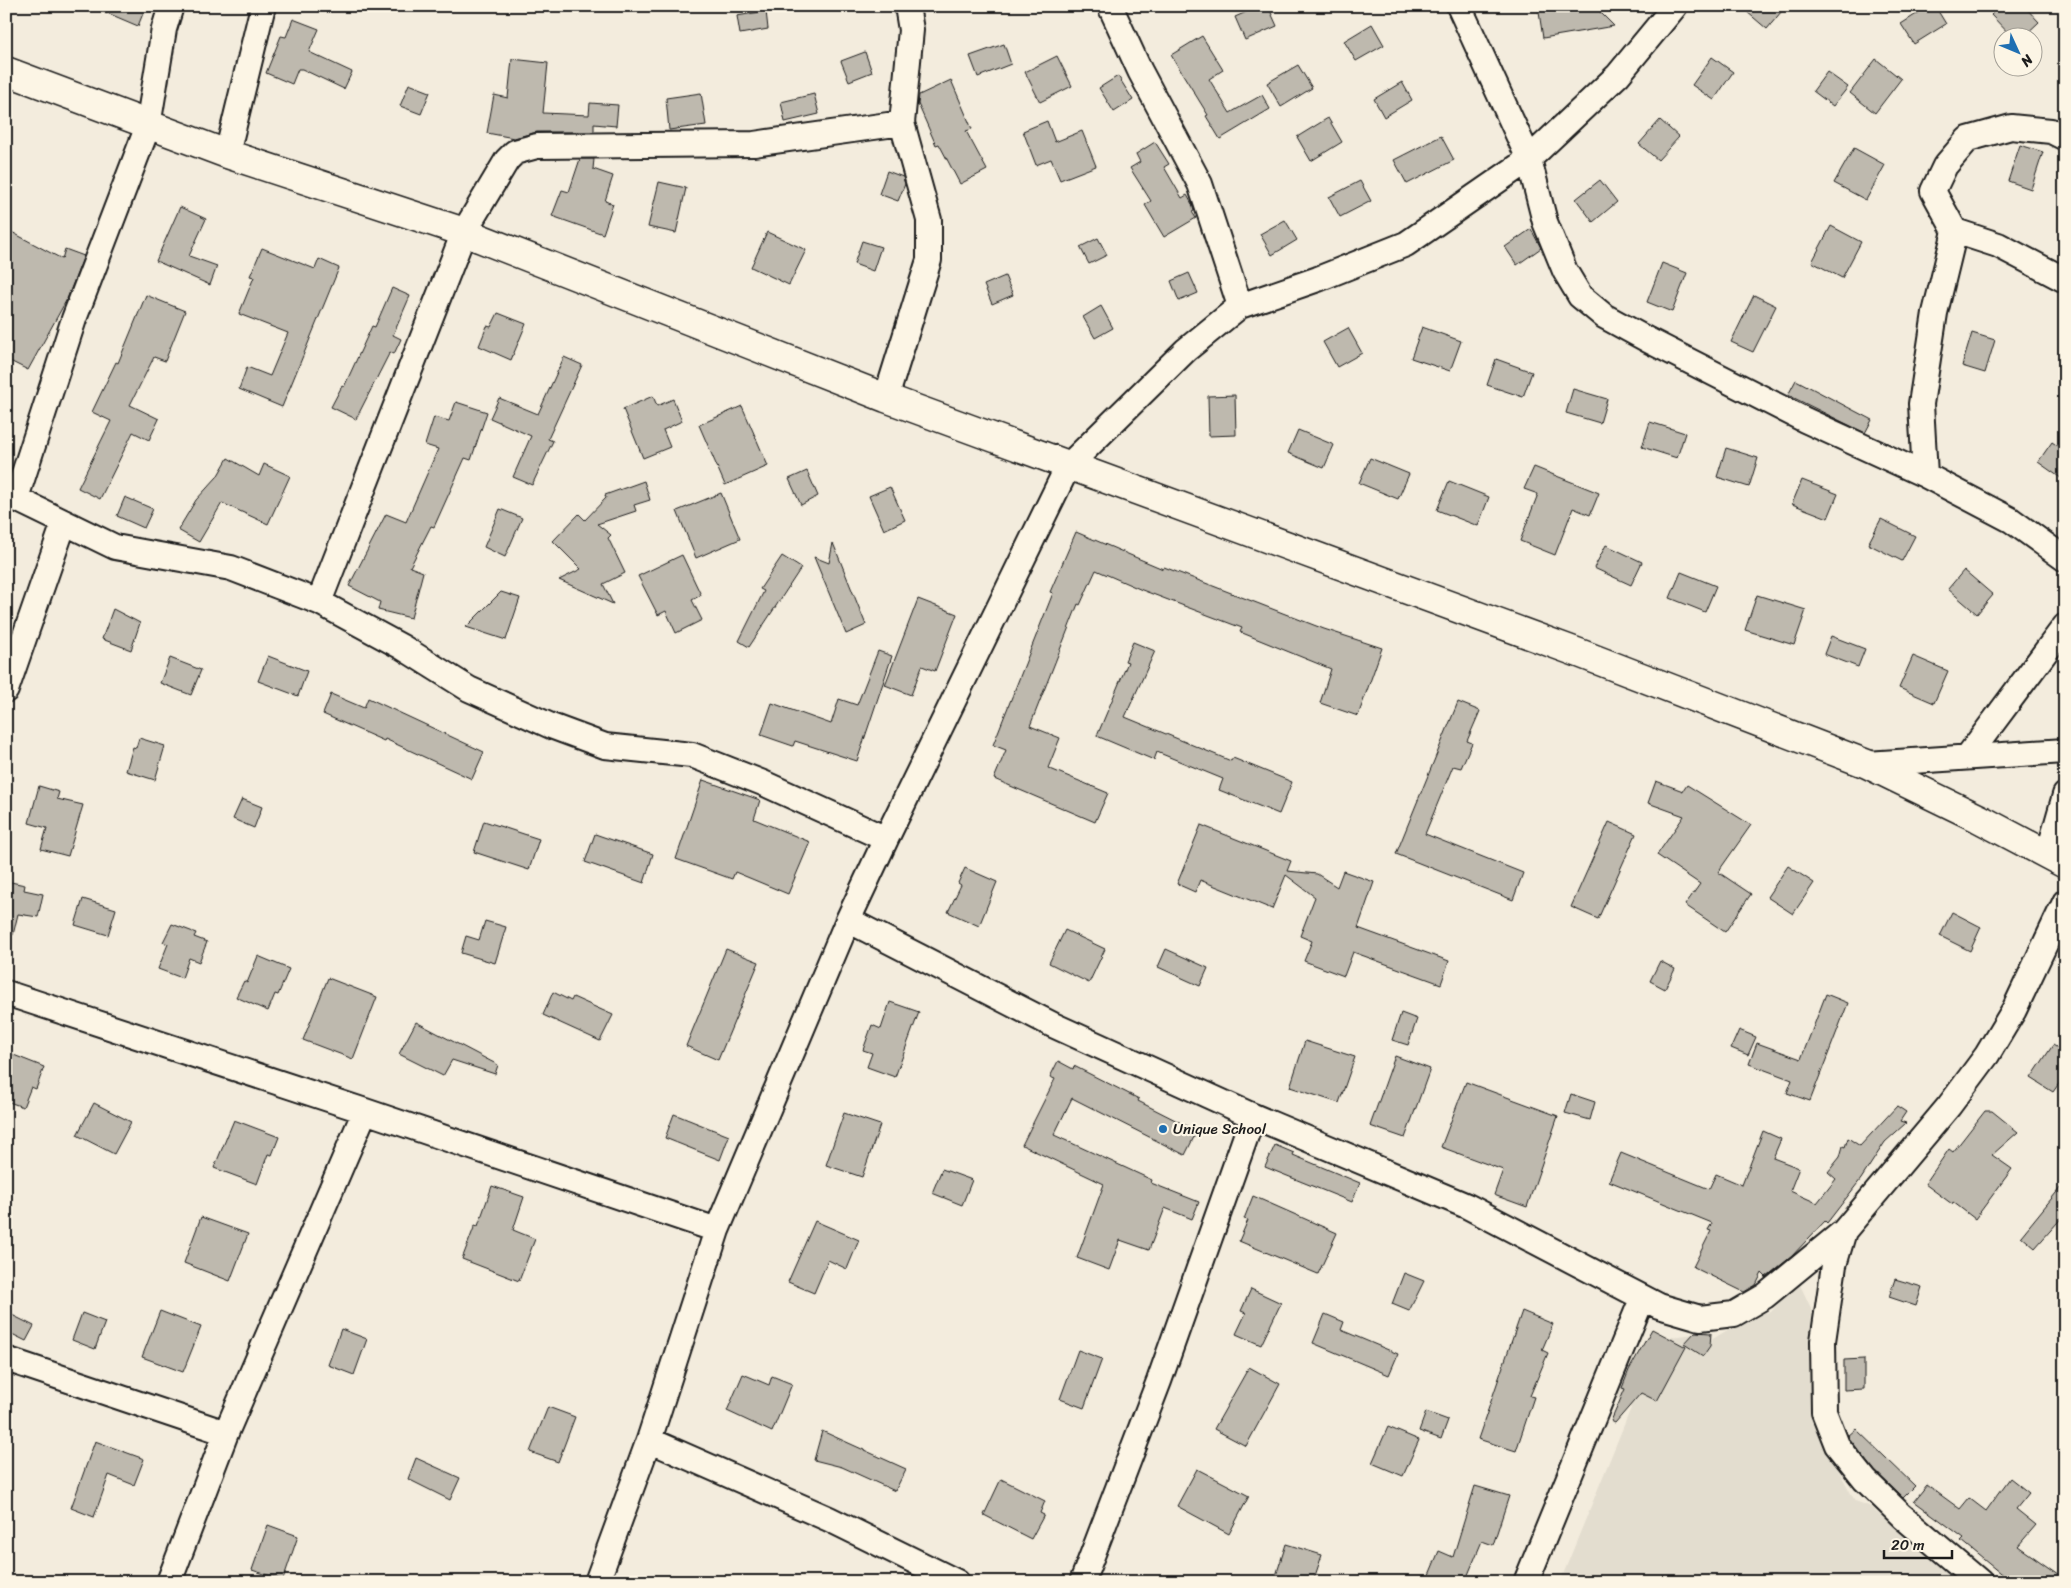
<svg xmlns="http://www.w3.org/2000/svg" width="2071" height="1588" viewBox="0 0 2071 1588" font-family="Sriracha,sans-serif">
<style>
.built{fill:#e3ddcf}
.building{fill:#beb9ae;stroke:#1c1c1c}
.lines{fill:none;stroke-linecap:round;stroke-linejoin:round}
.street-casing{stroke:#1c1c1c;stroke-width:28}
.primary-casing{stroke:#1c1c1c;stroke-width:31}
.street{stroke:#fcf5e5;stroke-width:24}
.primary{stroke:#fcf5e5;stroke-width:28}
.poi-dot{fill:#1f6fb2;stroke:#fcf5e5;stroke-width:2}
.labels{text-anchor:middle;stroke-width:4.5;stroke-linejoin:round;paint-order:stroke}
.poi-label{font-size:15px;fill:#1c1c1c;stroke:#fcf5e5;text-anchor:start}
</style>
<rect width="100%" height="100%" fill="#f3ecdd"/>
<filter id="ink" filterUnits="userSpaceOnUse"><feTurbulence type="fractalNoise" baseFrequency=".02" numOctaves="2"/><feDisplacementMap in="SourceGraphic" scale="10" xChannelSelector="R" yChannelSelector="G"/><feConvolveMatrix kernelMatrix="1 2 1 2 8 2 1 2 1" color-interpolation-filters="sRGB"/></filter>
<g filter="url(#ink)">
<path class="built" d="M 1794,1285 L 1800,1285 L 1811,1308 L 1815,1360 L 1829,1452 L 1855,1501 L 1869,1506 L 1959,1582 L 1560,1582 L 1631,1408 L 1615,1397 L 1646,1340 L 1695,1334 L 1711,1340 L 1754,1314 L 1771,1312 Z"/>
<path class="building" d="M 91,6 L 146,6 L 138,26 Z
M 1260,6 L 1268,6 L 1277,26 L 1245,40 L 1235,17 Z
M 1538,6 L 1594,6 L 1614,26 L 1543,38 Z
M 1740,6 L 1786,6 L 1767,29 Z
M 1929,6 L 1935,6 L 1946,24 L 1914,44 L 1901,24 Z
M 2000,6 L 2024,6 L 2039,22 L 2022,38 L 2013,38 L 1991,15 Z
M 766,11 L 768,29 L 740,34 L 737,16 Z
M 293,19 L 319,29 L 309,52 L 352,72 L 344,89 L 302,69 L 298,69 L 292,84 L 266,73 L 281,36 L 286,37 Z
M 1372,24 L 1384,45 L 1356,61 L 1344,41 Z
M 1202,36 L 1223,70 L 1209,79 L 1230,113 L 1262,95 L 1270,109 L 1220,139 L 1206,116 L 1208,115 L 1171,55 Z
M 1004,44 L 1011,64 L 978,77 L 970,56 Z
M 865,52 L 872,72 L 849,81 L 841,61 Z
M 1057,56 L 1072,86 L 1040,102 L 1025,72 Z
M 1712,57 L 1733,72 L 1714,100 L 1692,85 Z
M 512,59 L 548,63 L 543,113 L 589,115 L 590,103 L 618,105 L 616,126 L 594,124 L 594,132 L 537,132 L 514,138 L 487,133 L 494,95 L 508,98 Z
M 1876,59 L 1901,79 L 1875,113 L 1850,93 Z
M 1298,65 L 1312,88 L 1281,107 L 1267,83 Z
M 1827,72 L 1848,87 L 1833,106 L 1813,91 Z
M 1118,76 L 1133,100 L 1114,112 L 1099,88 Z
M 951,80 L 972,129 L 966,131 L 987,170 L 960,184 L 939,144 L 936,145 L 918,104 L 919,95 Z
M 1402,82 L 1412,100 L 1384,117 L 1374,99 Z
M 409,84 L 430,92 L 421,114 L 400,106 Z
M 701,93 L 706,125 L 669,130 L 666,98 Z
M 814,94 L 819,114 L 785,122 L 781,102 Z
M 1328,118 L 1342,142 L 1311,161 L 1297,137 Z
M 1660,120 L 1679,137 L 1658,160 L 1639,144 Z
M 1047,121 L 1055,142 L 1082,131 L 1096,166 L 1060,180 L 1051,159 L 1036,165 L 1023,131 Z
M 1441,136 L 1454,160 L 1407,184 L 1394,160 Z
M 1155,142 L 1169,164 L 1164,167 L 1182,198 L 1187,195 L 1192,204 L 1194,211 L 1192,212 L 1196,218 L 1164,237 L 1145,205 L 1151,201 L 1130,168 L 1140,162 L 1136,154 Z
M 2020,145 L 2043,152 L 2031,189 L 2008,181 Z
M 1854,148 L 1885,165 L 1866,200 L 1834,183 Z
M 580,159 L 594,159 L 593,169 L 613,176 L 605,201 L 613,204 L 603,234 L 552,216 L 562,190 L 569,192 Z
M 887,171 L 903,177 L 905,184 L 898,201 L 879,194 Z
M 1600,180 L 1617,202 L 1593,222 L 1576,199 Z
M 1360,181 L 1371,201 L 1340,217 L 1329,197 Z
M 659,182 L 686,188 L 676,233 L 648,227 Z
M 180,207 L 206,219 L 189,256 L 217,266 L 210,285 L 156,261 Z
M 1285,220 L 1297,240 L 1272,255 L 1260,234 Z
M 1831,226 L 1861,242 L 1842,278 L 1812,262 Z
M 6,229 L 62,259 L 65,249 L 84,256 L 67,299 L 28,370 L 6,359 Z
M 1531,229 L 1541,248 L 1517,265 L 1505,247 Z
M 767,232 L 806,250 L 789,285 L 751,267 Z
M 1098,238 L 1107,255 L 1089,264 L 1080,247 Z
M 862,241 L 881,247 L 873,271 L 854,264 Z
M 262,248 L 315,269 L 319,259 L 339,268 L 282,407 L 239,389 L 247,367 L 270,376 L 288,333 L 239,314 L 254,277 L 250,276 Z
M 1662,263 L 1687,273 L 1672,312 L 1647,302 Z
M 1189,273 L 1198,293 L 1179,301 L 1171,281 Z
M 1005,276 L 1013,295 L 992,304 L 984,285 Z
M 392,288 L 410,296 L 393,335 L 401,339 L 394,354 L 390,352 L 356,419 L 331,407 L 342,386 L 344,387 L 372,326 L 375,327 Z
M 146,295 L 185,311 L 165,361 L 154,357 L 130,405 L 159,419 L 149,440 L 133,432 L 100,499 L 78,488 L 111,421 L 92,412 L 116,362 L 118,363 Z
M 1754,295 L 1776,306 L 1753,352 L 1731,342 Z
M 1101,306 L 1113,328 L 1095,338 L 1083,317 Z
M 498,313 L 526,324 L 511,360 L 479,346 L 487,326 L 491,327 Z
M 1422,327 L 1461,341 L 1450,371 L 1411,358 Z
M 1348,328 L 1362,353 L 1337,367 L 1323,342 Z
M 1972,333 L 1995,340 L 1985,373 L 1962,366 Z
M 564,357 L 582,365 L 548,439 L 553,441 L 532,485 L 513,477 L 531,436 L 490,418 L 499,398 L 538,414 Z
M 1496,359 L 1532,372 L 1523,397 L 1487,385 Z
M 1796,380 L 1872,420 L 1865,433 L 1788,395 Z
M 1573,389 L 1607,399 L 1600,423 L 1566,413 Z
M 1235,395 L 1236,435 L 1209,436 L 1208,396 Z
M 653,396 L 657,406 L 673,399 L 682,421 L 663,430 L 670,447 L 643,458 L 623,409 Z
M 456,402 L 487,412 L 471,460 L 465,458 L 434,527 L 431,526 L 410,567 L 423,572 L 411,618 L 378,610 L 380,602 L 349,586 L 386,514 L 406,522 L 438,449 L 425,445 L 434,417 L 449,421 Z
M 742,406 L 768,466 L 725,485 L 699,425 Z
M 1650,422 L 1685,433 L 1677,458 L 1642,447 Z
M 1298,430 L 1334,445 L 1324,468 L 1288,453 Z
M 2052,442 L 2065,451 L 2065,481 L 2038,462 Z
M 1726,448 L 1758,458 L 1749,487 L 1717,477 Z
M 228,458 L 259,476 L 264,464 L 290,476 L 268,524 L 222,503 L 199,542 L 178,530 L 196,500 L 217,477 Z
M 1370,458 L 1409,474 L 1398,499 L 1359,483 Z
M 1534,467 L 1599,493 L 1590,515 L 1573,508 L 1555,555 L 1520,541 L 1538,494 L 1524,489 Z
M 807,471 L 818,496 L 801,505 L 789,479 Z
M 1802,480 L 1838,494 L 1828,518 L 1792,504 Z
M 644,481 L 650,500 L 634,505 L 636,511 L 597,524 L 611,535 L 608,538 L 625,573 L 603,584 L 613,604 L 559,580 L 581,569 L 553,541 L 579,514 L 585,520 L 606,498 L 605,495 Z
M 1449,481 L 1489,497 L 1478,526 L 1437,510 Z
M 890,487 L 905,520 L 884,530 L 869,496 Z
M 721,493 L 740,539 L 696,558 L 677,511 Z
M 125,497 L 153,509 L 144,528 L 117,516 Z
M 500,509 L 522,518 L 505,557 L 484,547 Z
M 1881,519 L 1915,536 L 1902,561 L 1868,544 Z
M 1076,532 L 1163,569 L 1164,567 L 1324,629 L 1382,648 L 1358,716 L 1320,703 L 1331,669 L 1240,632 L 1242,628 L 1142,590 L 1096,570 L 1080,605 L 1078,604 L 1030,726 L 1060,738 L 1048,768 L 1108,793 L 1095,822 L 994,779 L 1006,750 L 993,745 L 1053,593 L 1050,592 Z
M 833,543 L 866,625 L 846,634 L 814,557 L 829,563 Z
M 1606,545 L 1642,562 L 1631,585 L 1594,568 Z
M 682,555 L 701,595 L 692,600 L 702,620 L 676,633 L 666,611 L 658,615 L 638,576 Z
M 782,556 L 801,568 L 749,647 L 739,641 L 764,591 L 760,589 Z
M 1964,570 L 1993,595 L 1977,614 L 1948,589 Z
M 1681,572 L 1716,586 L 1705,612 L 1670,598 Z
M 501,592 L 520,598 L 506,640 L 466,627 Z
M 1757,595 L 1806,610 L 1794,645 L 1745,630 Z
M 918,599 L 957,614 L 935,671 L 922,666 L 911,695 L 885,685 Z
M 113,609 L 140,623 L 131,650 L 102,639 Z
M 1831,636 L 1865,649 L 1858,667 L 1824,654 Z
M 1133,642 L 1155,651 L 1125,717 L 1231,761 L 1233,758 L 1292,782 L 1279,814 L 1219,790 L 1223,779 L 1157,752 L 1154,760 L 1097,736 L 1128,662 L 1125,661 Z
M 878,651 L 892,656 L 857,761 L 795,741 L 793,746 L 761,735 L 772,703 L 831,724 L 839,699 L 857,705 Z
M 268,656 L 307,671 L 298,696 L 258,681 Z
M 1913,656 L 1948,671 L 1934,703 L 1899,688 Z
M 170,658 L 201,670 L 191,695 L 160,683 Z
M 331,694 L 364,708 L 368,698 L 484,752 L 472,779 L 385,739 L 384,741 L 323,714 Z
M 1458,702 L 1480,711 L 1467,741 L 1472,743 L 1461,768 L 1453,766 L 1425,834 L 1523,873 L 1513,900 L 1396,854 Z
M 139,738 L 165,746 L 155,780 L 126,771 L 133,747 L 136,748 Z
M 703,780 L 760,800 L 754,819 L 810,842 L 788,894 L 735,872 L 732,879 L 676,859 Z
M 1656,781 L 1683,791 L 1687,785 L 1751,825 L 1718,872 L 1751,894 L 1725,932 L 1685,905 L 1700,884 L 1657,855 L 1684,816 L 1648,803 Z
M 39,786 L 59,792 L 57,799 L 83,805 L 68,856 L 41,849 L 47,828 L 29,823 Z
M 242,799 L 262,807 L 254,828 L 233,819 Z
M 484,821 L 539,839 L 529,870 L 474,852 Z
M 1609,822 L 1636,834 L 1598,919 L 1571,907 Z
M 1201,825 L 1291,861 L 1287,871 L 1317,874 L 1337,887 L 1343,871 L 1374,882 L 1358,928 L 1449,961 L 1441,984 L 1353,952 L 1344,976 L 1304,961 L 1312,941 L 1300,936 L 1315,897 L 1286,875 L 1272,909 L 1200,880 L 1195,892 L 1177,884 Z
M 595,834 L 653,854 L 644,883 L 585,862 Z
M 1788,866 L 1814,883 L 1793,914 L 1767,897 Z
M 965,868 L 997,882 L 979,926 L 948,912 L 961,885 L 958,883 Z
M 6,881 L 25,885 L 24,890 L 43,894 L 38,917 L 18,914 L 13,935 L 6,934 Z
M 83,899 L 116,909 L 108,935 L 75,925 Z
M 1952,912 L 1981,927 L 1970,951 L 1940,936 Z
M 485,921 L 506,927 L 495,963 L 461,953 L 466,936 L 479,940 Z
M 172,924 L 196,933 L 194,937 L 207,942 L 199,962 L 189,958 L 182,978 L 158,969 L 168,944 L 163,942 Z
M 1065,930 L 1105,949 L 1089,983 L 1049,963 Z
M 726,949 L 759,962 L 718,1060 L 686,1046 Z
M 1166,949 L 1208,968 L 1200,986 L 1158,967 Z
M 258,956 L 289,969 L 278,995 L 275,994 L 268,1011 L 236,997 L 244,981 L 247,983 Z
M 1660,961 L 1675,969 L 1665,989 L 1650,981 Z
M 328,978 L 377,997 L 353,1059 L 303,1040 Z
M 553,992 L 571,1001 L 573,997 L 613,1015 L 600,1041 L 543,1015 Z
M 1826,994 L 1848,1003 L 1810,1101 L 1787,1093 L 1792,1080 L 1749,1064 L 1757,1043 L 1801,1059 Z
M 890,1002 L 919,1012 L 895,1077 L 867,1067 L 872,1053 L 863,1050 L 872,1025 L 881,1029 Z
M 1401,1013 L 1417,1019 L 1408,1045 L 1392,1040 Z
M 416,1022 L 498,1065 L 495,1074 L 452,1060 L 443,1076 L 399,1054 Z
M 1739,1030 L 1756,1037 L 1748,1055 L 1731,1048 Z
M 1305,1041 L 1355,1057 L 1339,1103 L 1290,1087 Z
M 2053,1045 L 2065,1053 L 2065,1075 L 2053,1092 L 2031,1078 Z
M 6,1052 L 44,1067 L 36,1089 L 31,1087 L 23,1107 L 6,1101 Z
M 1395,1056 L 1430,1069 L 1405,1138 L 1370,1126 Z
M 1058,1061 L 1073,1069 L 1074,1066 L 1139,1099 L 1138,1101 L 1197,1131 L 1185,1155 L 1072,1098 L 1054,1135 L 1152,1180 L 1151,1183 L 1199,1202 L 1192,1219 L 1165,1208 L 1149,1250 L 1120,1240 L 1109,1270 L 1077,1258 L 1104,1184 L 1022,1145 L 1055,1079 L 1050,1077 Z
M 1466,1082 L 1558,1116 L 1527,1207 L 1494,1195 L 1503,1170 L 1441,1147 Z
M 1571,1094 L 1595,1102 L 1590,1120 L 1565,1113 Z
M 94,1103 L 131,1122 L 114,1154 L 77,1135 Z
M 1897,1106 L 1906,1112 L 1900,1121 L 1906,1123 L 1885,1142 L 1861,1179 L 1827,1223 L 1825,1221 L 1791,1257 L 1766,1277 L 1762,1273 L 1756,1285 L 1744,1292 L 1693,1267 L 1711,1231 L 1708,1230 L 1712,1223 L 1609,1181 L 1621,1153 L 1709,1189 L 1716,1174 L 1742,1185 L 1763,1131 L 1781,1139 L 1773,1158 L 1799,1168 L 1790,1191 L 1817,1203 L 1836,1179 L 1828,1172 L 1840,1157 L 1843,1146 L 1845,1147 L 1848,1138 L 1860,1146 Z
M 1985,1111 L 1992,1111 L 2018,1132 L 1992,1155 L 2012,1169 L 1975,1219 L 1953,1202 L 1952,1204 L 1925,1184 L 1949,1149 L 1953,1152 Z
M 844,1113 L 880,1125 L 862,1177 L 826,1165 Z
M 674,1114 L 729,1136 L 720,1160 L 665,1138 Z
M 234,1120 L 279,1137 L 272,1155 L 268,1154 L 257,1184 L 214,1168 Z
M 1275,1145 L 1294,1153 L 1293,1155 L 1360,1183 L 1352,1202 L 1265,1167 Z
M 942,1169 L 972,1180 L 962,1205 L 932,1193 Z
M 2065,1182 L 2065,1214 L 2035,1248 L 2021,1236 Z
M 492,1186 L 524,1197 L 513,1230 L 535,1239 L 519,1281 L 462,1259 L 475,1225 L 478,1226 Z
M 1253,1196 L 1337,1233 L 1318,1274 L 1239,1241 L 1248,1220 L 1244,1219 Z
M 201,1217 L 248,1234 L 230,1281 L 184,1263 Z
M 815,1221 L 859,1240 L 847,1269 L 828,1260 L 814,1293 L 788,1282 Z
M 1404,1273 L 1424,1281 L 1409,1311 L 1392,1304 Z
M 1895,1279 L 1922,1287 L 1916,1306 L 1889,1297 Z
M 1251,1289 L 1281,1303 L 1261,1345 L 1236,1334 L 1246,1313 L 1241,1311 Z
M 160,1311 L 201,1327 L 183,1372 L 142,1357 Z
M 1522,1311 L 1553,1324 L 1542,1350 L 1548,1353 L 1530,1396 L 1534,1397 L 1516,1451 L 1478,1439 Z
M 6,1312 L 34,1326 L 26,1341 L 6,1331 Z
M 82,1313 L 105,1322 L 95,1349 L 72,1340 Z
M 1325,1314 L 1344,1322 L 1341,1330 L 1398,1354 L 1389,1375 L 1313,1343 Z
M 341,1329 L 367,1339 L 354,1375 L 328,1365 Z
M 1652,1329 L 1686,1347 L 1657,1401 L 1641,1393 L 1615,1423 L 1611,1421 L 1625,1389 L 1622,1388 L 1629,1370 Z
M 1695,1332 L 1711,1333 L 1710,1346 L 1703,1356 L 1684,1344 Z
M 1078,1350 L 1102,1359 L 1084,1408 L 1060,1399 Z
M 1864,1359 L 1864,1389 L 1844,1390 L 1844,1360 Z
M 1249,1367 L 1280,1384 L 1246,1446 L 1214,1429 Z
M 743,1374 L 769,1385 L 772,1376 L 792,1384 L 772,1432 L 727,1411 Z
M 548,1407 L 575,1417 L 558,1462 L 530,1452 Z
M 1426,1412 L 1448,1420 L 1441,1439 L 1419,1431 Z
M 1388,1427 L 1419,1440 L 1403,1476 L 1372,1463 Z
M 1856,1429 L 1915,1486 L 1903,1498 L 1875,1471 L 1849,1438 L 1848,1436 Z
M 822,1431 L 906,1469 L 895,1491 L 842,1467 L 814,1460 Z
M 95,1441 L 144,1459 L 134,1485 L 109,1475 L 94,1517 L 71,1508 Z
M 416,1458 L 460,1478 L 450,1500 L 408,1479 Z
M 1197,1469 L 1249,1496 L 1229,1534 L 1177,1506 Z
M 2010,1478 L 2029,1493 L 2016,1509 L 2036,1525 L 2018,1546 L 2065,1579 L 2065,1582 L 2011,1582 L 1961,1541 L 1964,1538 L 1914,1501 L 1927,1485 L 1960,1509 L 1969,1498 L 1986,1511 Z
M 1001,1479 L 1045,1501 L 1040,1513 L 1044,1515 L 1031,1539 L 984,1515 Z
M 1475,1486 L 1509,1496 L 1493,1545 L 1482,1541 L 1465,1582 L 1426,1582 L 1439,1551 L 1453,1557 Z
M 268,1525 L 298,1536 L 283,1580 L 252,1570 Z
M 1286,1544 L 1322,1555 L 1313,1582 L 1274,1582 Z"/>
<g class="lines">
<defs>
<path id="street" d="M 1459,6 L 1529,159 L 1545,222 L 1565,271 L 1580,296 L 1604,316 L 1648,340 L 1805,420 L 1925,475 L 2011,520 L 2065,559
M 2065,138 L 2051,131 L 2011,127 L 1968,139 L 1945,166 L 1933,191 L 1955,231 L 1998,245 L 2065,280
M 227,154 L 263,6
M 1240,306 L 1318,279 L 1406,244 L 1529,159 L 1618,75 L 1675,6
M 886,398 L 929,260 L 929,220 L 902,123 L 911,30 L 907,6
M 1925,475 L 1921,404 L 1935,313 L 1955,231
M 6,494 L 115,547 L 231,568 L 319,602 L 402,647 L 469,689 L 551,726 L 605,746 L 692,755 L 763,783 L 886,839
M 16,498 L 74,319 L 148,126 L 164,29 L 171,6
M 319,602 L 464,232 L 507,160 L 515,152 L 537,146 L 754,144 L 902,123
M 6,690 L 64,523
M 1968,756 L 2065,626
M 1867,764 L 2065,751
M 2048,855 L 2065,795
M 848,920 L 1053,1025 L 1253,1116 L 1467,1206 L 1659,1306 L 1700,1318 L 1734,1314 L 1765,1296 L 1844,1231
M 6,993 L 365,1111 L 717,1230
M 6,1359 L 226,1433
M 649,1440 L 829,1519 L 957,1582
M 169,1582 L 226,1433 L 365,1111
M 597,1582 L 649,1440 L 717,1230 L 848,920 L 886,839 L 1068,466 L 1186,350 L 1240,306 L 1200,184 L 1140,71 L 1110,6
M 1082,1582 L 1159,1381 L 1253,1116
M 1526,1582 L 1642,1299
M 1980,1582 L 1902,1516 L 1865,1480 L 1837,1445 L 1824,1412 L 1823,1341 L 1834,1265 L 1844,1231 L 1949,1106 L 1987,1055 L 2014,1010 L 2065,902"/>
<path id="primary" d="M 6,71 L 227,154 L 464,232 L 886,398 L 1579,653 L 1867,764 L 1978,818 L 2065,864"/>
</defs>
<use href="#street" class="street-casing"/>
<use href="#primary" class="primary-casing"/>
<use href="#street" class="street"/>
<use href="#primary" class="primary"/>
</g>
</g>
<circle class="poi-dot" cx="1163" cy="1129" r="5"/>
<g class="labels">
<g class="poi-label">
<text x="1173" y="1134">Unique School</text>
</g>
</g>
<rect width="2071" height="1588" fill="none" stroke="#fcf5e5" stroke-width="25"/>
<rect x="12" y="12" width="2046" height="1563" fill="none" stroke="#1c1c1c" stroke-width="2" filter="url(#ink)"/>
<g transform="translate(2018 52) rotate(134)"><circle r="24" fill="#fcf5e5" stroke="#a29e95"/>
<path d="M0-4L9 19L0 12L-9 19Z" fill="#1f6fb2"/>
<text y="-8" font-size="14" font-weight="bold" text-anchor="middle" fill="#1c1c1c">N</text>
</g>
<path d="M1884 1550v8h68v-8" fill="none" stroke="#1c1c1c" stroke-width="2.5"/>
<text x="1891" y="1550" font-size="15" fill="#1c1c1c" stroke="#fcf5e5" stroke-width="4" paint-order="stroke">20 m</text>
</svg>
